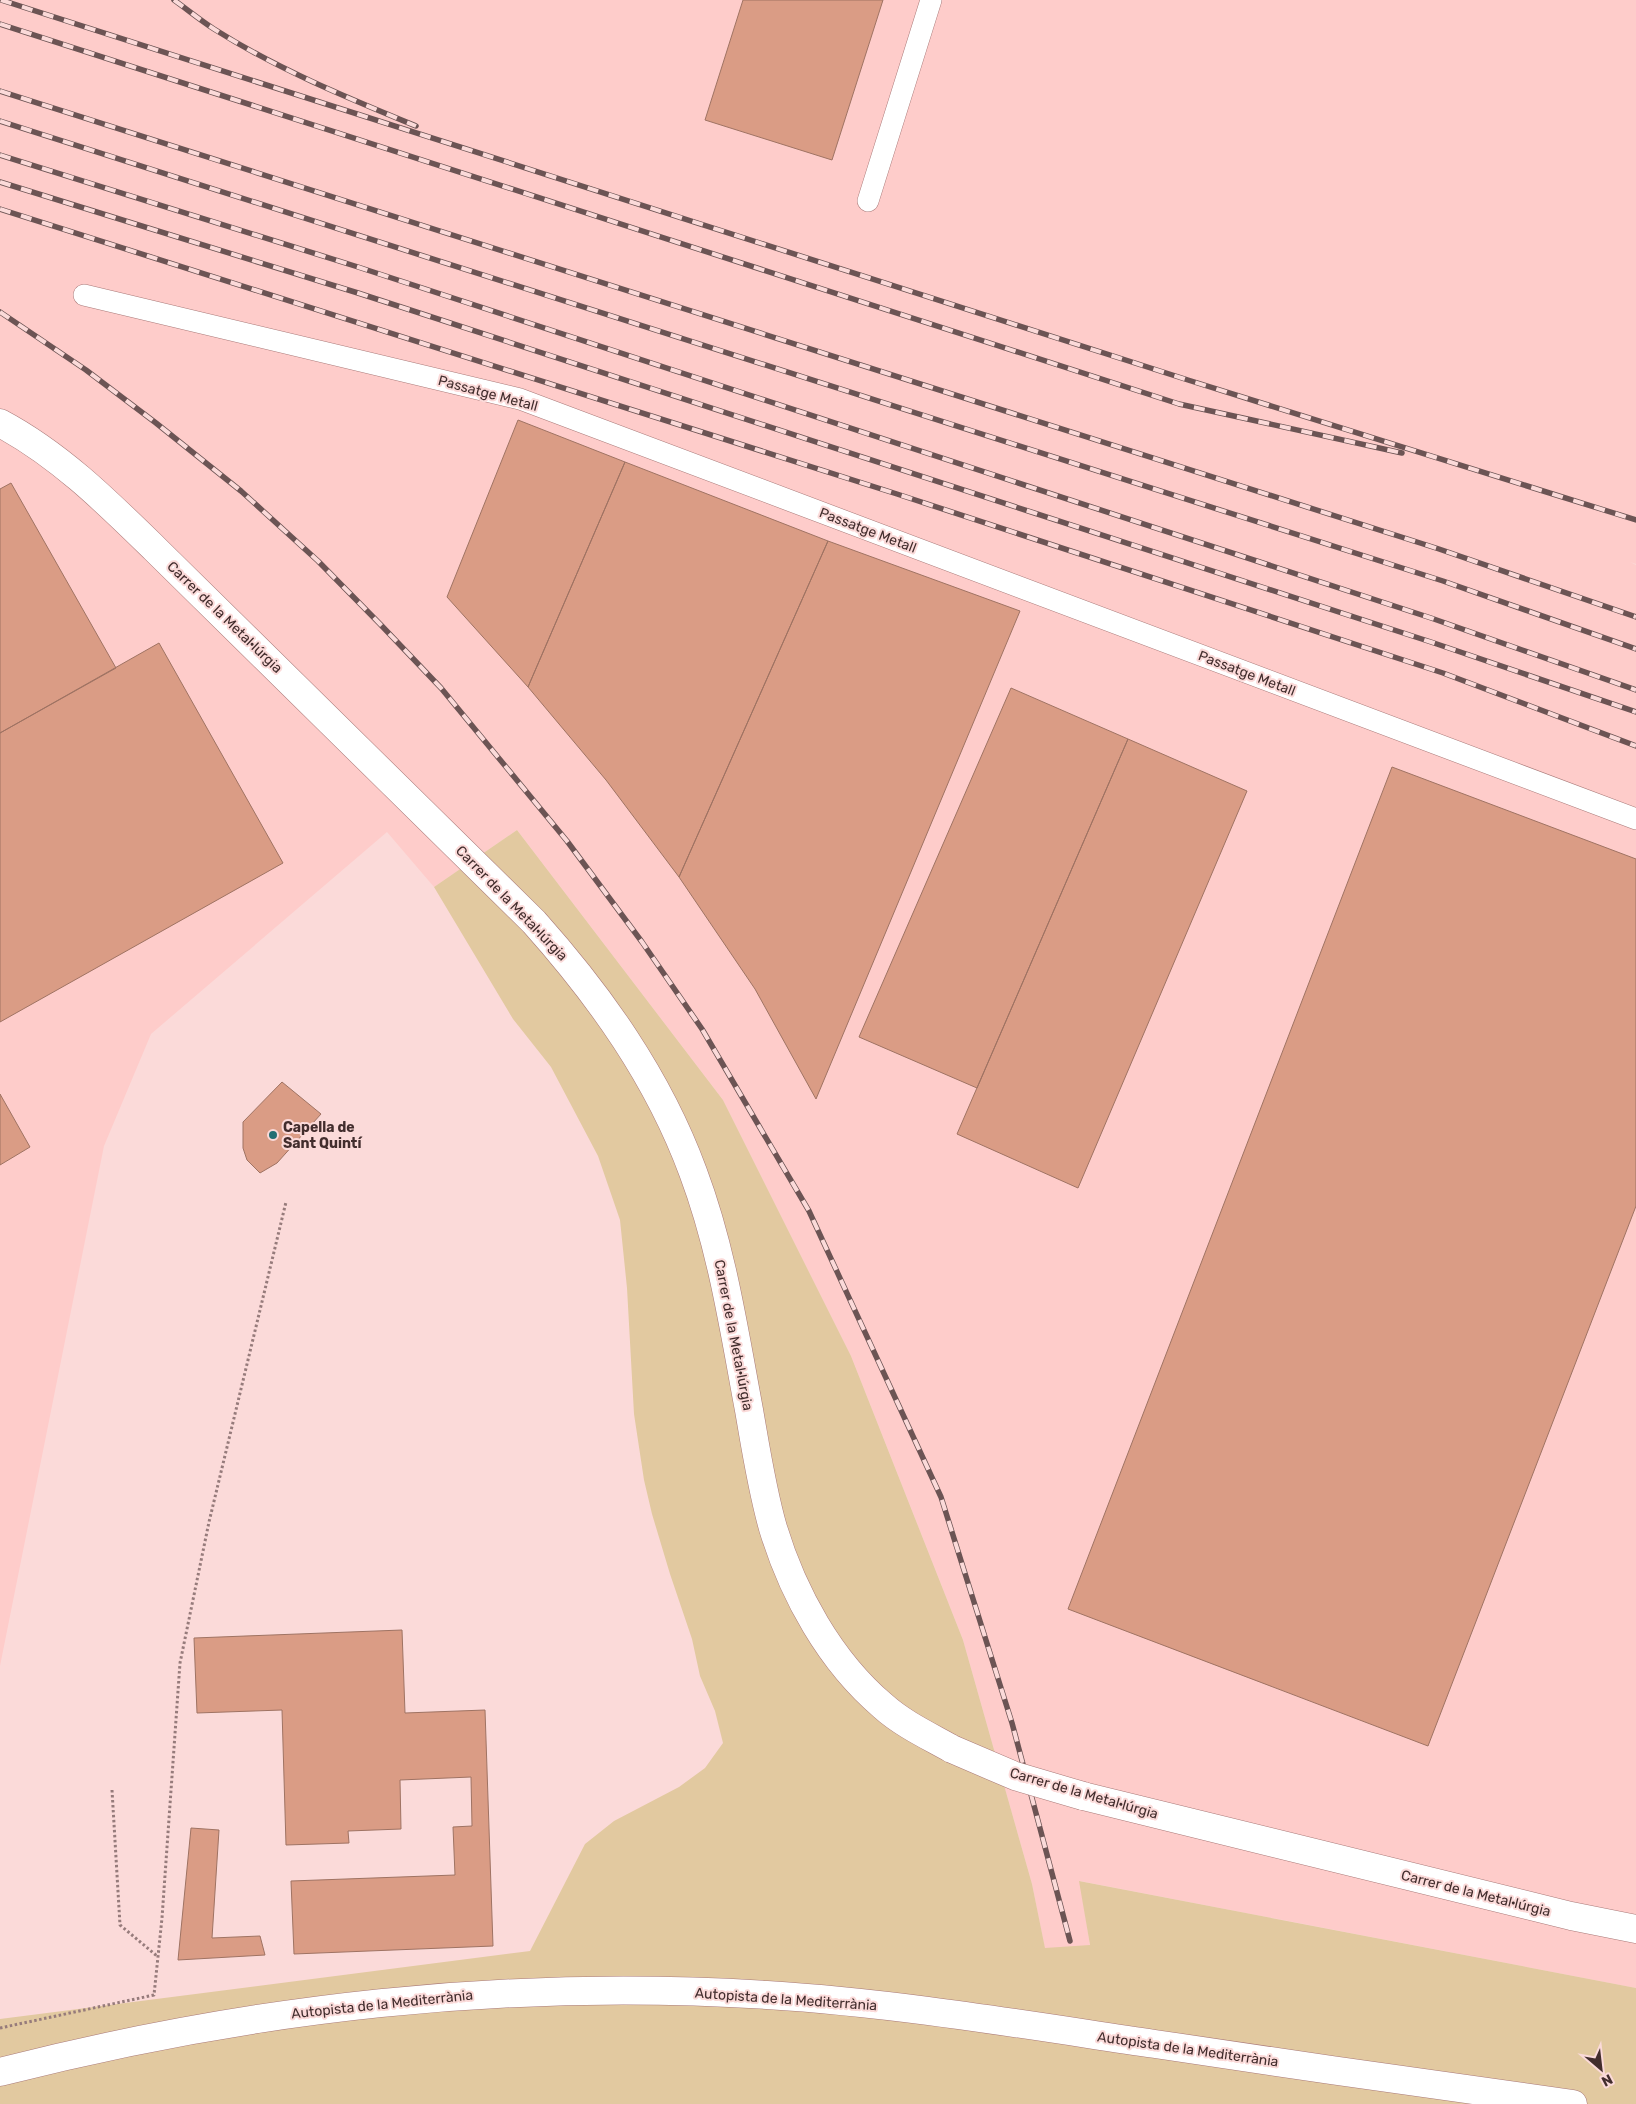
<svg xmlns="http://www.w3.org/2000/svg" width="1636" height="2104" viewBox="0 0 1636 2104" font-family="Rubik,sans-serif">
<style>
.built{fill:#feccca}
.green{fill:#e2c9a0}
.building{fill:#da9c85;stroke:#9f7363}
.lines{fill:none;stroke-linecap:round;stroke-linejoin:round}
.lane-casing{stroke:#a97978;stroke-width:22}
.street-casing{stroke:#a97978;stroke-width:29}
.highway-casing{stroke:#a97978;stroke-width:29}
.path{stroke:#967b7b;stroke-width:3;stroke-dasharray:2.5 2.5;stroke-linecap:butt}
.lane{stroke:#fff;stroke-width:21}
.street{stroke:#fff;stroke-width:28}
.highway{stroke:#fff;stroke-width:28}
.rail-casing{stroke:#6c5454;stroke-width:5.5}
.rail{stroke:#fbdad9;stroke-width:4;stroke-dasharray:11;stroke-linecap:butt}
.street-bridge-casing{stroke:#a97978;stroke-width:29;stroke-linecap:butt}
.street-bridge{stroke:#fff;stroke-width:28}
.poi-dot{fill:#246f73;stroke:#fbdad9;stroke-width:2}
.labels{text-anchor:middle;stroke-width:4;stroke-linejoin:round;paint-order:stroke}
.street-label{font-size:14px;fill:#422d2d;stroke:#fbdad9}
.poi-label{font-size:14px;font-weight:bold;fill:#422d2d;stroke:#fbdad9;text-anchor:start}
</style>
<rect width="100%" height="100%" fill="#fbdad9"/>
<path class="built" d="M 0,0 L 1636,0 L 1636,564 L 1630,562 L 1636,565 L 1636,1988 L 1080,1881 L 1090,1946 L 1045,1949 L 1032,1884 L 963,1640 L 851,1356 L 723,1100 L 517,830 L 434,887 L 387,832 L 151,1034 L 104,1146 L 0,1666 Z"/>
<path class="green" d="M 517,830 L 723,1100 L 851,1356 L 963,1640 L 1032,1884 L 1045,1948 L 1090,1945 L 1079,1881 L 1636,1988 L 1636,2104 L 0,2104 L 0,2019 L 530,1951 L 585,1844 L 614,1821 L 679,1787 L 705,1768 L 723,1743 L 715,1711 L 700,1676 L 692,1639 L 670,1574 L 652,1514 L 644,1480 L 634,1414 L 627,1288 L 620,1220 L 598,1156 L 551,1067 L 513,1019 L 434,887 Z"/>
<path class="building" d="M 743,0 L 883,0 L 832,160 L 705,120 Z
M 518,420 L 625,462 L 528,687 L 447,597 Z
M 625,462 L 828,541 L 679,877 L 606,780 L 528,687 Z
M 11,483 L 116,668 L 0,733 L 0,489 Z
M 828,541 L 1020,611 L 816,1099 L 755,989 L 679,877 Z
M 159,643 L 283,863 L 0,1022 L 0,733 Z
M 1011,688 L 1128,739 L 977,1088 L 859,1037 Z
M 1128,739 L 1247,791 L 1078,1188 L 957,1134 Z
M 1392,767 L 1636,859 L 1636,1206 L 1428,1746 L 1068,1609 Z
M 282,1082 L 321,1114 L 277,1163 L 260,1173 L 247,1160 L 243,1148 L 243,1122 Z
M 0,1094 L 30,1147 L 0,1165 Z
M 402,1630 L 405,1713 L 485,1710 L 493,1946 L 294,1954 L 291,1881 L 455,1875 L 453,1827 L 472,1826 L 471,1777 L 400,1780 L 401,1829 L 348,1831 L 349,1843 L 286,1845 L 282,1710 L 197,1713 L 194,1638 Z
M 191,1828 L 219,1830 L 212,1938 L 260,1936 L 265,1955 L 178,1960 Z"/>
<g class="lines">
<defs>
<path id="lane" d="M 868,201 L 931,0
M 84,295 L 520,399 L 1636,819"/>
<path id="street" d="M 0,423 C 60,455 108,503 155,549 L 534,922 C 600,996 658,1077 693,1172 C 722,1249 734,1330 749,1410 C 756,1450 762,1490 773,1528 C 793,1594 830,1661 883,1706 C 903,1724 929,1736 952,1749
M 1083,1796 L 1571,1916 L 1636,1929"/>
<path id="highway" d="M 0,2072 C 254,2007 505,1979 767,1995 C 897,2003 1026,2025 1155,2044 C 1294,2065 1434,2085 1573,2104"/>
</defs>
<use href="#lane" class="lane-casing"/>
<use href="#street" class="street-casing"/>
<use href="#highway" class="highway-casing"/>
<path class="path" d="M 112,1790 L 120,1925 L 157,1956
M 0,2028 L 154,1995 L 162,1918 L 180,1663 L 209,1522 L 286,1202"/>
<use href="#lane" class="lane"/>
<use href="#street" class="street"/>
<use href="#highway" class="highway"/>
<defs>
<path id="rail" d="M 1,0 L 1188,380 L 1636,520
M 174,0 C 188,10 200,20 214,29 C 277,69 348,98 416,126
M 0,24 L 1179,404 L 1402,453
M 0,91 L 1439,549 L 1636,617
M 0,121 L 1443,581 L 1636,649
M 0,155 L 358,267 L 1431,618 L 1636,690
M 0,182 L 358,293 L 1431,642 L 1636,712
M 0,209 L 897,494 L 1443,673 L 1636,746
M 0,312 L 86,370 L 156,423 L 241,491 L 318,561 L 380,624 L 441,688 L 567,841 L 642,942 L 702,1029 L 809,1211 L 941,1497 L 1012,1723 L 1070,1941"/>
</defs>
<use href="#rail" class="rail-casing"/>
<use href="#rail" class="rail"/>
<defs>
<path id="street-bridge" d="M 952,1749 L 1015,1776 L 1083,1796"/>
</defs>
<use href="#street-bridge" class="street-bridge-casing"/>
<use href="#street-bridge" class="street-bridge"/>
</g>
<circle class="poi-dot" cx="273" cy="1135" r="5"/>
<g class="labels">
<g class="street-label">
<text transform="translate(488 393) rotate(15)" y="5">Passatge Metall</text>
<text transform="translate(868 530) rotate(21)" y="5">Passatge Metall</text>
<text transform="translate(225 617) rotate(44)" y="5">Carrer de la Metal·lúrgia</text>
<text transform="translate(1247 673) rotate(21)" y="5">Passatge Metall</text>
<text transform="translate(512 903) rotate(46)" y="5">Carrer de la Metal·lúrgia</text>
<text transform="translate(734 1335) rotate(79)" y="5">Carrer de la Metal·lúrgia</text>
<text transform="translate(1084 1793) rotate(16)" y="5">Carrer de la Metal·lúrgia</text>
<text transform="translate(1476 1893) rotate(14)" y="5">Carrer de la Metal·lúrgia</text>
<text transform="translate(786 1999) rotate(4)" y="5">Autopista de la Mediterrània</text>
<text transform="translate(382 2004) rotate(-6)" y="5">Autopista de la Mediterrània</text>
<text transform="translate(1188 2049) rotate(8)" y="5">Autopista de la Mediterrània</text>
</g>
<g class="poi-label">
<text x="283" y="1132">Capella de<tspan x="283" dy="16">Sant Quintí</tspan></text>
</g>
</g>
<g transform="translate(1601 2069) rotate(152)" stroke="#fbdad9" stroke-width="4" paint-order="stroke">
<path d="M0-4L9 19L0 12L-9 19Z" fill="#422d2d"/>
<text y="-8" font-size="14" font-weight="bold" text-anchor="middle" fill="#422d2d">N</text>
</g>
</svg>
